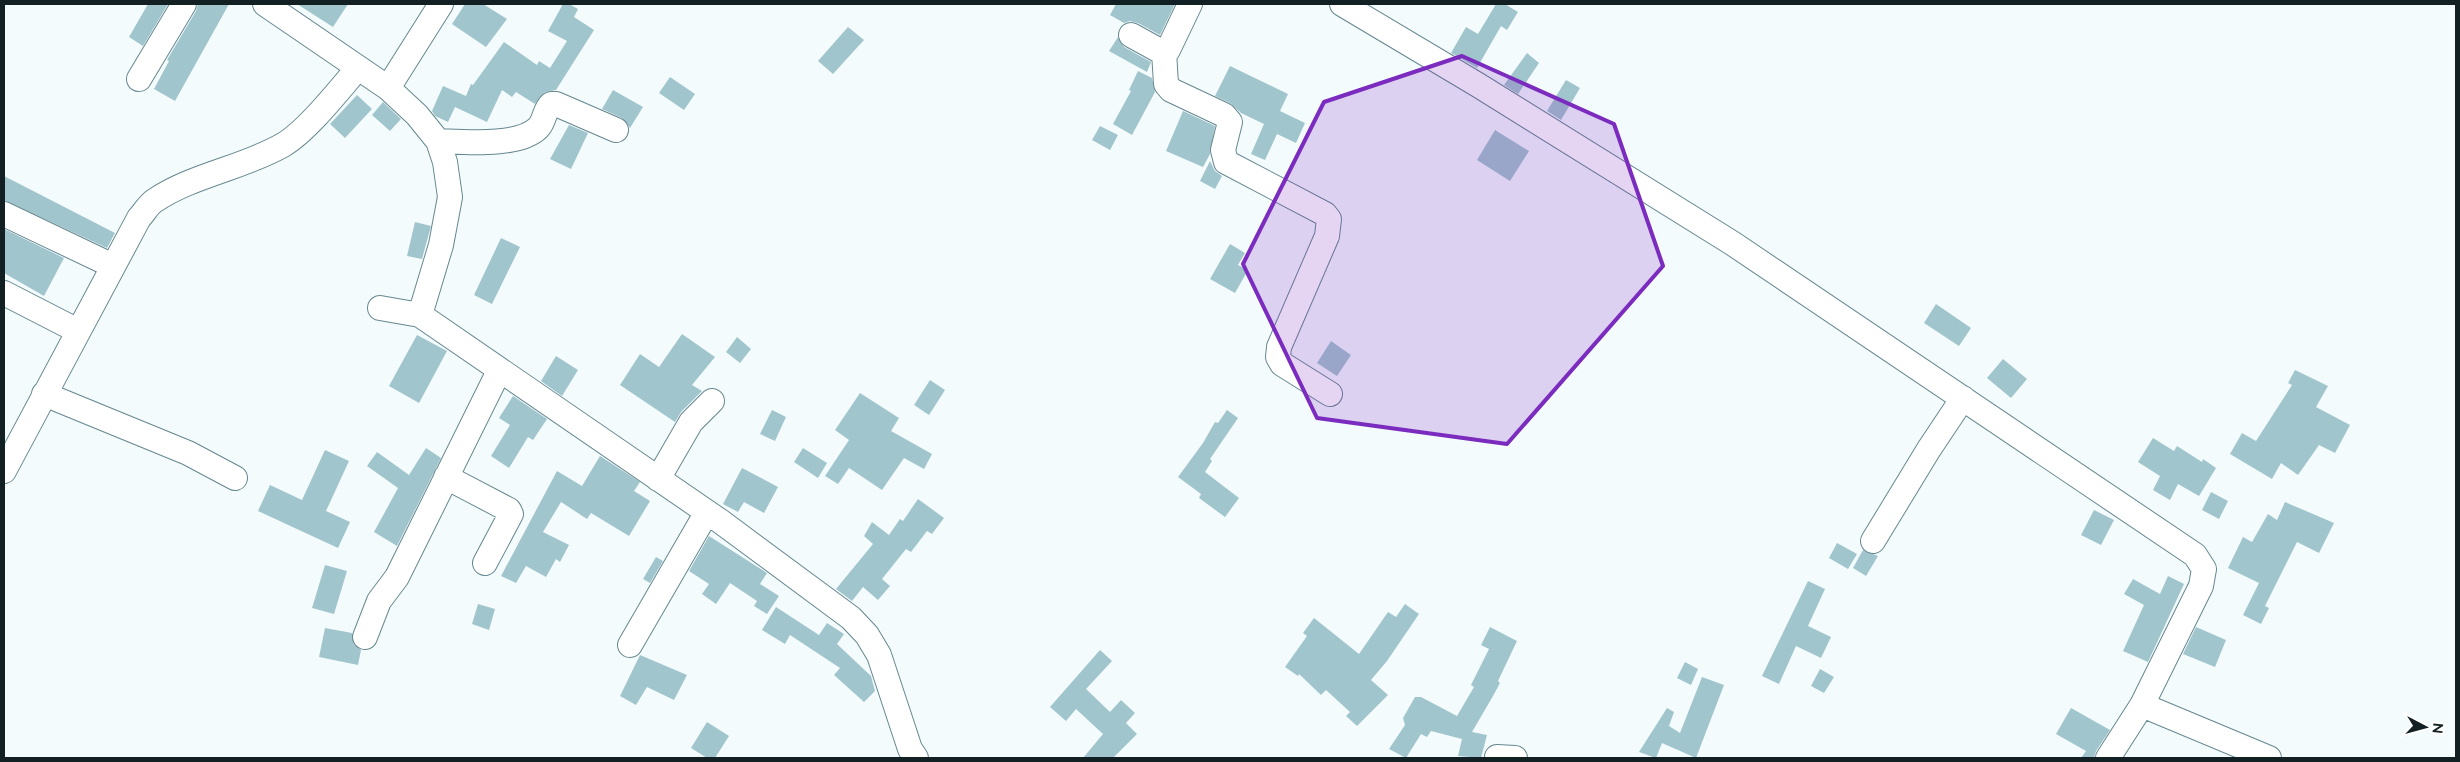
<svg xmlns="http://www.w3.org/2000/svg" width="2460" height="762" viewBox="0 0 2460 762" font-family="Raleway,sans-serif">
<style>
.building{fill:#a1c5cd}
.lines{fill:none;stroke-linecap:round;stroke-linejoin:round}
.minor-casing{stroke:#65878f;stroke-width:26}
.minor{stroke:#fff;stroke-width:24}
.marked{fill:#7b2cbf;fill-opacity:0.2;stroke:#7b2cbf;stroke-width:4;stroke-linejoin:round}
</style>
<rect width="100%" height="100%" fill="#f4fbfd"/>
<path class="building" d="M 148,4 L 168,4 L 143,46 L 129,37 Z
M 198,4 L 229,4 L 175,101 L 154,89 L 169,61 L 167,60 L 196,11 Z
M 297,4 L 348,4 L 333,27 Z
M 465,4 L 483,4 L 507,19 L 486,47 L 452,24 Z
M 563,4 L 569,4 L 578,9 L 574,17 L 594,30 L 556,90 L 545,92 L 535,104 L 516,92 L 512,97 L 502,90 L 487,122 L 455,107 L 448,122 L 435,116 L 432,111 L 443,86 L 466,96 L 471,84 L 473,85 L 504,42 L 537,65 L 539,61 L 550,68 L 567,41 L 548,31 Z
M 1116,4 L 1175,4 L 1160,35 L 1138,23 L 1130,21 L 1124,23 L 1110,15 Z
M 1496,4 L 1505,4 L 1518,12 L 1507,30 L 1501,26 L 1477,68 L 1451,53 L 1466,27 L 1478,34 Z
M 848,27 L 864,40 L 833,74 L 818,61 Z
M 1118,37 L 1124,47 L 1151,62 L 1147,72 L 1109,51 Z
M 1527,53 L 1539,63 L 1518,94 L 1504,85 Z
M 1230,66 L 1288,94 L 1280,111 L 1305,123 L 1296,143 L 1277,134 L 1265,160 L 1251,154 L 1264,124 L 1241,113 L 1230,103 L 1215,96 Z
M 1138,71 L 1152,78 L 1155,92 L 1132,135 L 1113,124 L 1131,91 L 1129,90 Z
M 670,77 L 695,94 L 684,110 L 659,93 Z
M 1566,80 L 1580,88 L 1561,120 L 1547,111 Z
M 613,90 L 643,107 L 630,128 L 622,118 L 602,109 Z
M 357,95 L 372,109 L 345,138 L 330,124 Z
M 383,102 L 401,119 L 390,131 L 372,115 Z
M 1183,111 L 1215,126 L 1210,154 L 1203,167 L 1166,151 Z
M 569,125 L 588,133 L 571,169 L 550,159 Z
M 1100,126 L 1118,135 L 1110,150 L 1092,140 Z
M 1495,130 L 1529,151 L 1510,181 L 1477,160 Z
M 1210,161 L 1215,171 L 1222,176 L 1215,189 L 1200,181 Z
M 4,176 L 115,233 L 107,248 L 4,200 Z
M 415,222 L 431,226 L 422,259 L 407,256 Z
M 4,229 L 64,258 L 44,296 L 4,273 Z
M 501,238 L 520,247 L 492,304 L 474,295 Z
M 1230,244 L 1245,253 L 1238,265 L 1248,270 L 1235,293 L 1210,279 Z
M 1936,304 L 1971,328 L 1959,346 L 1924,323 Z
M 682,334 L 715,357 L 692,385 L 702,391 L 681,412 L 675,422 L 620,385 L 640,354 L 659,367 Z
M 417,335 L 447,351 L 419,403 L 389,386 Z
M 737,337 L 751,349 L 740,363 L 726,352 Z
M 1331,341 L 1351,355 L 1337,376 L 1317,363 Z
M 556,356 L 578,370 L 562,396 L 541,381 Z
M 2003,359 L 2027,379 L 2011,398 L 1987,378 Z
M 2295,370 L 2328,386 L 2316,407 L 2350,425 L 2335,453 L 2319,445 L 2298,475 L 2281,463 L 2272,479 L 2230,454 L 2242,433 L 2256,441 L 2292,385 L 2288,383 Z
M 930,380 L 945,390 L 929,415 L 914,405 Z
M 860,393 L 899,418 L 891,431 L 932,454 L 924,469 L 904,458 L 882,490 L 849,468 L 838,484 L 825,476 L 849,440 L 835,430 Z
M 513,396 L 547,419 L 533,440 L 528,437 L 509,468 L 491,456 L 510,425 L 499,418 Z
M 772,410 L 786,417 L 775,441 L 760,434 Z
M 1227,410 L 1238,418 L 1210,459 L 1212,461 L 1205,472 L 1239,498 L 1225,517 L 1199,498 L 1201,494 L 1178,477 L 1203,443 L 1215,422 L 1218,423 Z
M 2153,438 L 2174,451 L 2177,446 L 2202,462 L 2203,459 L 2216,468 L 2199,496 L 2178,484 L 2170,500 L 2153,490 L 2160,476 L 2138,462 Z
M 426,448 L 441,458 L 397,546 L 374,532 L 398,488 L 367,466 L 377,452 L 409,475 Z
M 803,448 L 827,463 L 818,478 L 794,462 Z
M 325,450 L 349,461 L 326,511 L 350,522 L 338,548 L 258,511 L 270,485 L 302,500 Z
M 600,456 L 640,482 L 634,491 L 650,501 L 629,536 L 591,513 L 587,519 L 561,502 L 543,532 L 569,545 L 560,562 L 556,559 L 546,577 L 526,566 L 516,583 L 501,576 L 557,471 L 582,486 Z
M 742,468 L 778,487 L 764,513 L 744,502 L 738,512 L 723,504 Z
M 2211,492 L 2228,501 L 2219,519 L 2202,510 Z
M 918,499 L 944,518 L 932,534 L 927,531 L 911,552 L 906,549 L 882,579 L 890,586 L 878,600 L 863,587 L 852,601 L 836,589 L 873,544 L 864,536 L 872,522 L 889,535 L 900,519 L 903,521 Z
M 2285,502 L 2334,523 L 2319,553 L 2297,542 L 2265,606 L 2269,608 L 2261,624 L 2243,615 L 2259,583 L 2228,568 L 2243,537 L 2252,542 L 2268,514 L 2277,520 Z
M 2094,510 L 2114,520 L 2101,545 L 2081,535 Z
M 709,536 L 767,573 L 760,584 L 779,596 L 767,614 L 754,606 L 757,601 L 730,583 L 716,604 L 702,594 L 709,584 L 689,571 Z
M 1837,543 L 1857,554 L 1848,569 L 1829,558 Z
M 1863,550 L 1878,556 L 1866,576 L 1853,568 Z
M 656,557 L 663,561 L 650,583 L 643,579 Z
M 325,565 L 347,571 L 334,614 L 312,608 Z
M 2168,576 L 2184,584 L 2148,662 L 2123,651 L 2144,605 L 2124,594 L 2133,579 L 2160,594 Z
M 1808,581 L 1825,589 L 1808,626 L 1831,637 L 1821,658 L 1796,646 L 1779,684 L 1762,676 Z
M 478,604 L 495,609 L 489,630 L 472,624 Z
M 1405,604 L 1419,614 L 1387,661 L 1371,680 L 1388,695 L 1357,726 L 1346,716 L 1350,712 L 1326,690 L 1321,695 L 1299,674 L 1298,676 L 1285,667 L 1307,636 L 1303,633 L 1314,618 L 1359,654 L 1388,612 L 1396,617 Z
M 776,607 L 819,635 L 827,623 L 844,634 L 837,644 L 871,676 L 875,691 L 864,702 L 834,675 L 840,668 L 790,635 L 785,644 L 762,630 Z
M 1490,627 L 1517,641 L 1498,681 L 1500,683 L 1493,696 L 1472,732 L 1487,735 L 1481,758 L 1458,756 L 1462,739 L 1431,731 L 1427,737 L 1421,734 L 1406,758 L 1389,749 L 1405,725 L 1403,718 L 1415,697 L 1421,697 L 1457,716 L 1474,687 L 1471,685 L 1489,649 L 1481,645 Z
M 2196,627 L 2226,640 L 2215,667 L 2183,654 Z
M 325,628 L 352,633 L 354,645 L 361,650 L 358,665 L 319,657 Z
M 1100,650 L 1112,661 L 1086,689 L 1110,712 L 1121,700 L 1135,713 L 1126,723 L 1137,734 L 1113,758 L 1083,758 L 1103,734 L 1076,709 L 1066,721 L 1050,707 Z
M 640,655 L 687,675 L 674,700 L 647,687 L 636,705 L 620,696 Z
M 1685,662 L 1698,669 L 1691,685 L 1677,678 Z
M 1820,669 L 1834,677 L 1824,693 L 1811,686 Z
M 1702,677 L 1724,685 L 1696,758 L 1662,743 L 1656,758 L 1639,752 L 1667,708 L 1674,712 L 1669,726 L 1680,733 Z
M 2071,708 L 2110,730 L 2096,751 L 2094,758 L 2081,758 L 2086,751 L 2056,734 Z
M 707,722 L 729,736 L 715,758 L 707,758 L 691,748 Z"/>
<g class="lines">
<defs>
<path id="minor" d="M 265,4 L 388,88 L 417,115 L 438,141 L 445,162 L 450,197 L 441,245 L 420,315
M 1342,4 L 1478,85 L 1732,243 L 2195,555 L 2204,569 L 2201,586 L 2142,705 L 2108,758
M 1131,35 L 1160,51 L 1168,50 L 1190,4
M 1164,52 L 1166,84 L 1171,90 L 1224,115 L 1230,122 L 1223,150 L 1226,162 L 1325,214 L 1329,219 L 1327,236 L 1279,347 L 1278,357 L 1282,364 L 1330,394
M 139,79 L 184,4
M 388,88 L 441,4
M 438,141 C 465,142 518,147 538,128 C 545,121 544,110 551,104 L 556,104 L 616,130
M 4,214 L 113,266
M 4,293 L 78,331
M 380,308 L 420,315 L 720,521 L 851,618 L 867,635 L 879,655 L 910,749 L 916,758
M 44,394 L 188,453 L 235,478
M 4,471 L 139,218 C 144,213 148,205 154,201 C 192,175 243,168 283,145 C 307,131 339,90 358,68
M 446,477 L 509,510 L 511,514 L 485,563
M 658,479 L 691,422 L 712,401
M 1873,541 L 1929,449 L 1963,398
M 365,637 L 379,601 L 397,577 L 499,371
M 630,645 L 707,512
M 2142,705 L 2269,758
M 1497,757 L 1515,758"/>
</defs>
<use href="#minor" class="minor-casing"/>
<use href="#minor" class="minor"/>
</g>
<path class="marked" d="M 1462,56 L 1614,124 L 1663,266 L 1507,444 L 1317,418 L 1243,264 L 1324,102 Z"/>
<rect width="2460" height="762" fill="none" stroke="#122023" stroke-width="10"/>
<g transform="translate(2425 727) rotate(96)" stroke="#ffffff" stroke-width="4" paint-order="stroke">
<path d="M0-4L9 19L0 12L-9 19Z" fill="#122023"/>
<text y="-8" font-size="14" font-weight="bold" text-anchor="middle" fill="#122023">N</text>
</g>
</svg>
